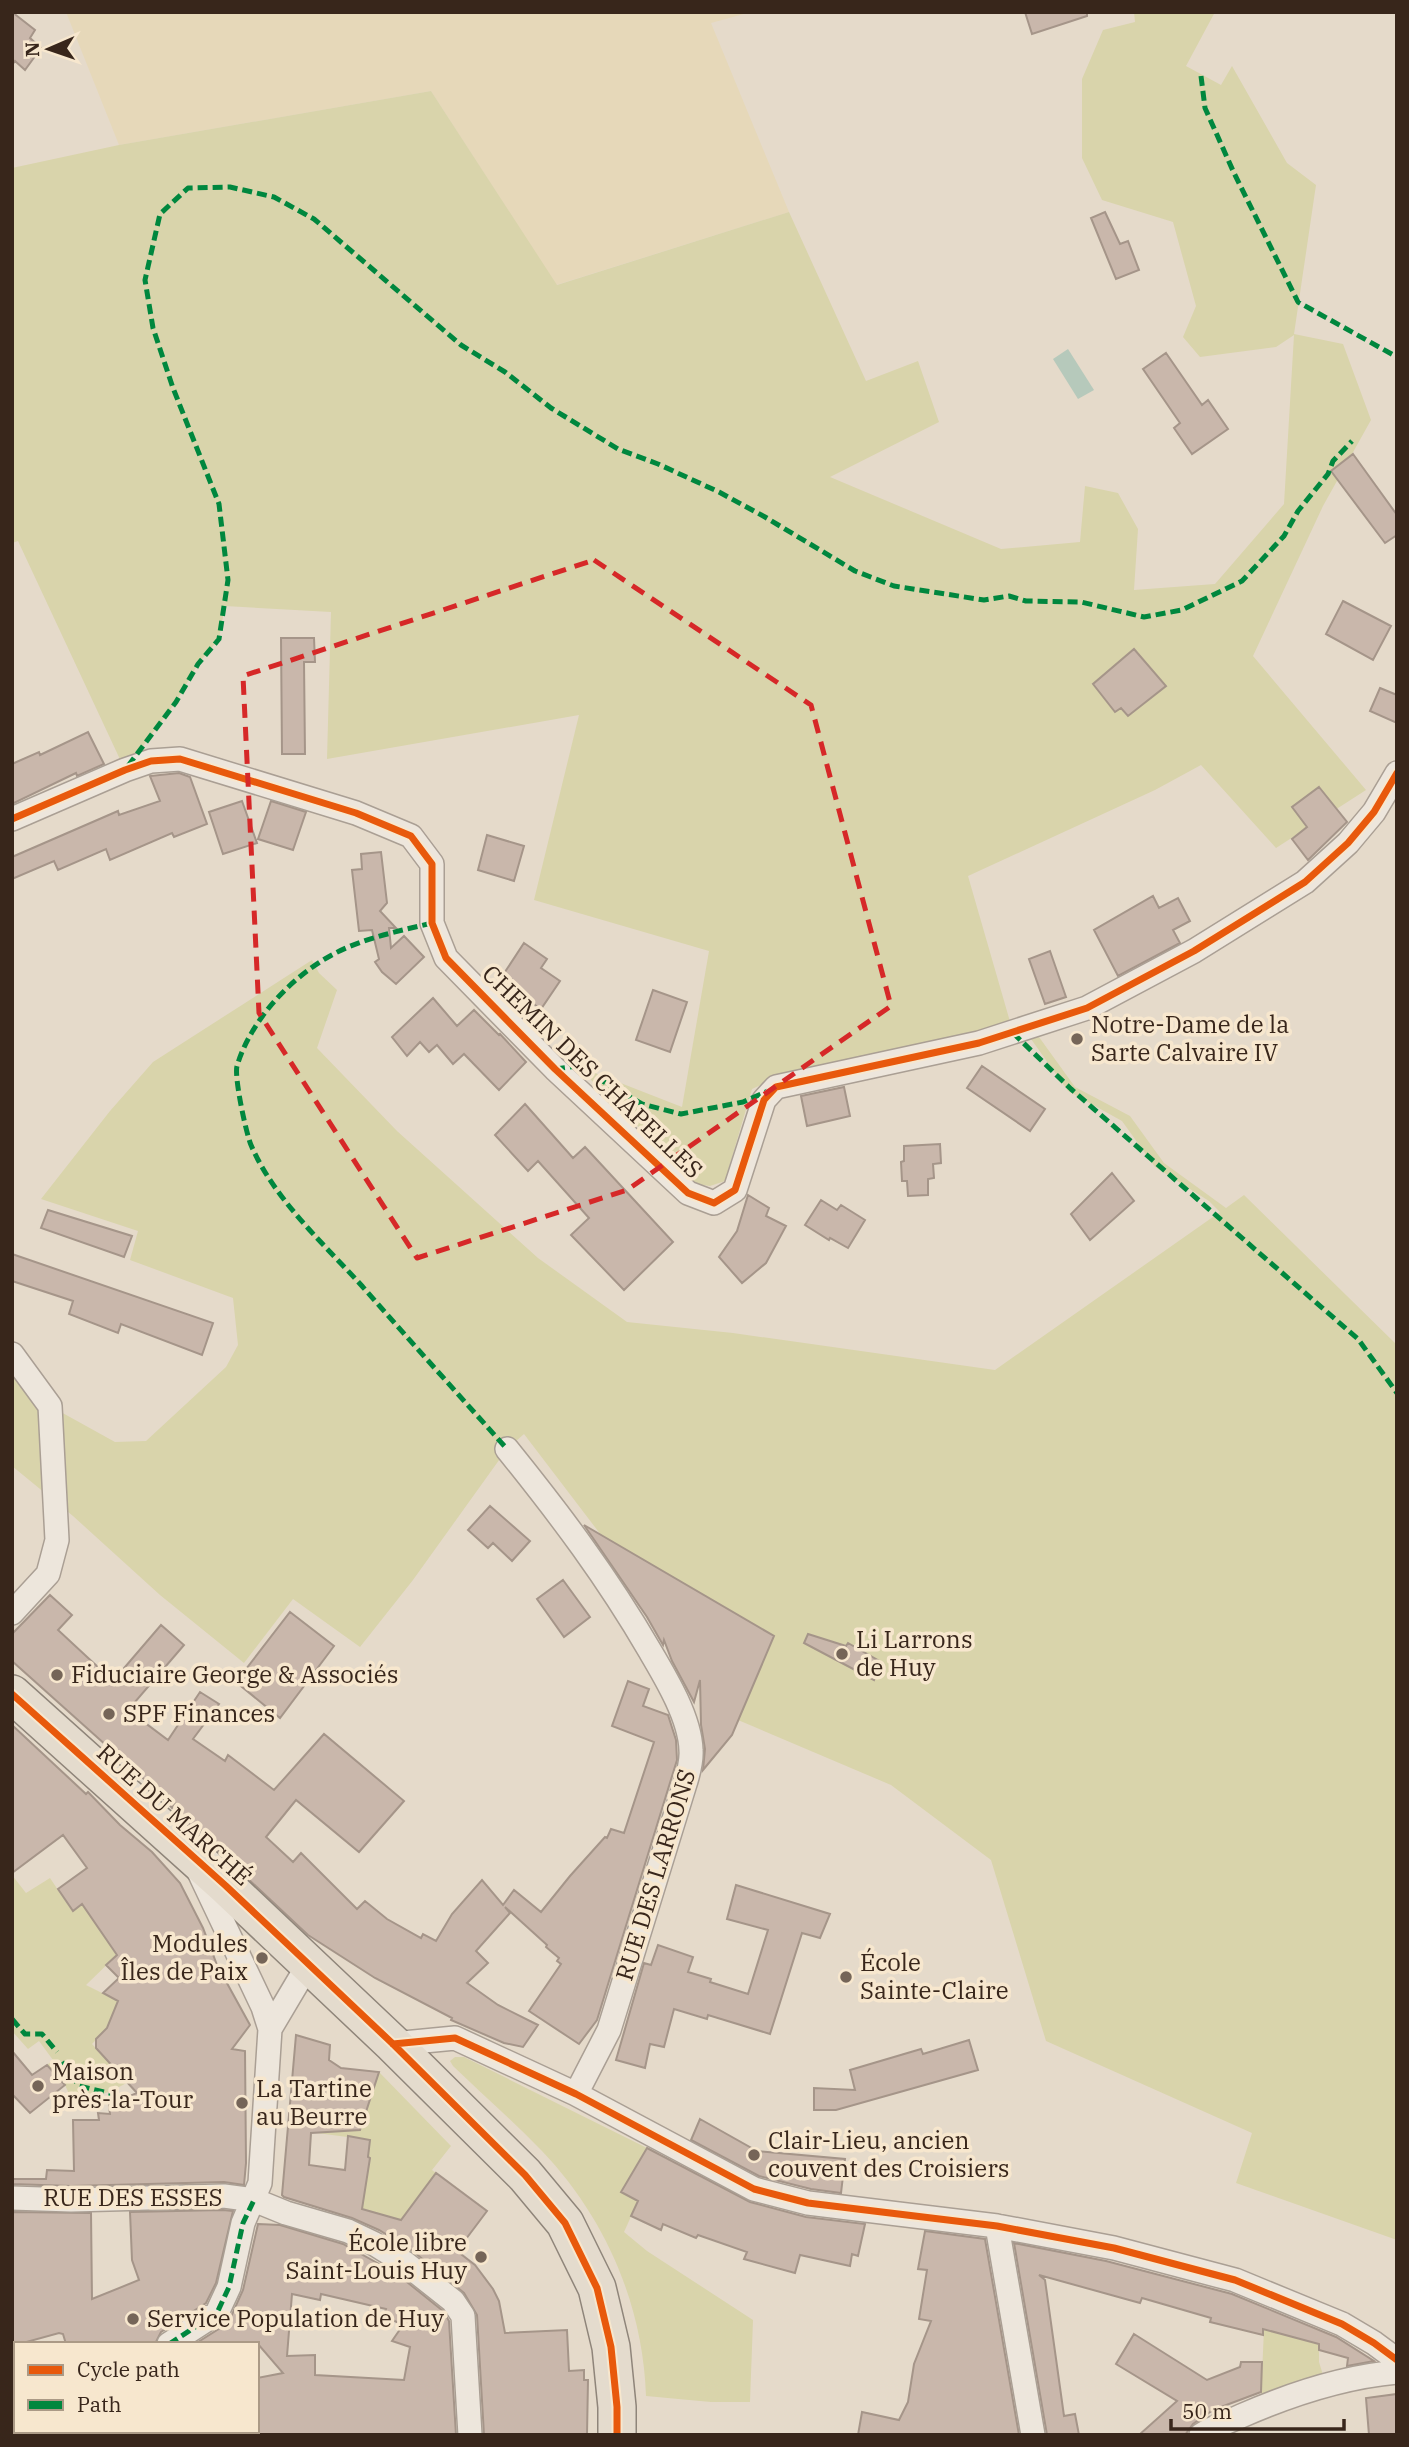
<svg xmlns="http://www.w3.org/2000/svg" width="1409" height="2447" viewBox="0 0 1409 2447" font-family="'IBM Plex Serif',serif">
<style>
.farmland{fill:#e6d8b9}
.green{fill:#d9d4ab}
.water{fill:#b6c9bb}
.building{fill:#c9b7ab;stroke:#a59589;stroke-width:2;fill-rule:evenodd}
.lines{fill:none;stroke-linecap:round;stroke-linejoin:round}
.street-casing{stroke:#aa9f94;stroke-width:26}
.primary-casing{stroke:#8f857a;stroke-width:40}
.street{stroke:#ede6dc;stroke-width:23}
.primary{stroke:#e4dbcd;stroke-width:37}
.quiet{stroke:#00873e;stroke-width:5;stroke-dasharray:10 5;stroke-linecap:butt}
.cycleway-casing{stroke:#f7e7ce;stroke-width:11}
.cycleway{stroke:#e8590c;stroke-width:7}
.marked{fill:none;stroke:#d62828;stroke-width:5;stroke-dasharray:14 9;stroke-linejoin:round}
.poi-dot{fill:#756558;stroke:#f7e7ce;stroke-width:2.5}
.labels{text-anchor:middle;stroke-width:7;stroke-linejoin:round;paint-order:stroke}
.poi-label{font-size:24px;fill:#38261b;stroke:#f7e7ce;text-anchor:start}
.street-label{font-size:24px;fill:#38261b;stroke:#f7e7ce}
</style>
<rect width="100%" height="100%" fill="#e5daca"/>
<path class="farmland" d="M 66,12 L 751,12 L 711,23 L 789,212 L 556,285 L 431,91 L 119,145 Z"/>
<path class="green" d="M 1134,12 L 1215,12 L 1186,66 L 1221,85 L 1232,66 L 1287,163 L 1316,185 L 1294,334 L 1343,344 L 1371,420 L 1323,506 L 1253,656 L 1366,790 L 1276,848 L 1201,765 L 1155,790 L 968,876 L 1011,1025 L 789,1072 L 752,1089 L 725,1181 L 710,1186 L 696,1184 L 577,1066 L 682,1107 L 709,951 L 534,900 L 579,715 L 327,759 L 331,612 L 225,606 L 219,639 L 198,664 L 176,702 L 125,770 L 18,541 L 12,543 L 12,168 L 119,145 L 431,91 L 557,285 L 789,212 L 866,381 L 918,361 L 939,422 L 830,477 L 1001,549 L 1080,542 L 1085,486 L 1118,493 L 1138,529 L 1134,590 L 1215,584 L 1284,504 L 1294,335 L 1276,347 L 1200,357 L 1183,337 L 1196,306 L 1173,222 L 1102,200 L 1082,158 L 1082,79 L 1103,30 L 1135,22 Z
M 312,960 L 319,973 L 337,990 L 317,1048 L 397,1131 L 538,1258 L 627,1322 L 733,1333 L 995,1370 L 1220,1212 L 1209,1201 L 1155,1167 L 1122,1121 L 1068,1091 L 1031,1039 L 1039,1037 L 1075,1087 L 1130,1116 L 1164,1163 L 1226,1208 L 1244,1195 L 1397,1345 L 1397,2240 L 1236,2183 L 1252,2133 L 1046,2041 L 991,1860 L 891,1785 L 738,1720 L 774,1636 L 601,1535 L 524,1434 L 507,1449 L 413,1580 L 360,1647 L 293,1599 L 244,1663 L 160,1595 L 73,1516 L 12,1466 L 12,1354 L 50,1406 L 115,1442 L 146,1441 L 226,1367 L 238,1345 L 233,1298 L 130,1260 L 138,1231 L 41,1199 L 110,1111 L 153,1062 Z
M 12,1875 L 26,1893 L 50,1878 L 72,1911 L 82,1904 L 120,1952 L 86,1985 L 124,2004 L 117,2016 L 112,2015 L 107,2028 L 92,2044 L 128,2082 C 109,2093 92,2101 70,2096 L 65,2085 L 47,2065 L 53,2060 L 39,2041 L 28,2049 L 12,2031 Z
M 455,2057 L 464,2057 L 647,2148 L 621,2192 L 638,2201 L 624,2232 L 647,2251 L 753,2320 L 750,2402 L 711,2402 L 646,2396 C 643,2304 605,2217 542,2151 C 513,2121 482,2094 453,2066 L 450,2061 Z
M 379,2072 L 451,2146 L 432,2170 L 436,2173 L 401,2220 L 362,2209 L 370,2158 L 368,2157 L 370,2140 L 317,2133 L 318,2122 L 356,2080 Z
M 1264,2329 L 1319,2344 L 1319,2362 L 1323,2375 L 1261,2397 Z"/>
<path class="water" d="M 1068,349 L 1094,390 L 1078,399 L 1053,359 Z"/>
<path class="building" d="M 12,12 L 35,30 L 30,38 L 41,48 L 25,70 L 15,61 L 12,65 Z
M 1025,12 L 1087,12 L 1087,16 L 1032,34 Z
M 1105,212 L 1120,244 L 1128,241 L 1139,270 L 1116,279 L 1091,218 Z
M 1166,353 L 1202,405 L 1208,400 L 1228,429 L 1192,454 L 1174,428 L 1180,423 L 1143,369 Z
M 1353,454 L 1397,515 L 1397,535 L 1385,543 L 1331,471 Z
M 1343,601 L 1391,626 L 1373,660 L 1326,634 Z
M 281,638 L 314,638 L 315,662 L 304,662 L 305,754 L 282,754 Z
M 1134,649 L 1166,686 L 1128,716 L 1121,708 L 1115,712 L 1093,684 Z
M 1380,688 L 1397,695 L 1397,723 L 1370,711 Z
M 88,732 L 104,764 L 77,776 L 76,773 L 12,804 L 12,764 L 39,752 L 40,755 Z
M 179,773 L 190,777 L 207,824 L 174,837 L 172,833 L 110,860 L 106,849 L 58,870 L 54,861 L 12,879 L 12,857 L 118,811 L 119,815 L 160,801 L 150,776 Z
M 1319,787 L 1347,822 L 1308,860 L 1292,839 L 1307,827 L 1292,807 Z
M 242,801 L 257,843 L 223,854 L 209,812 Z
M 271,801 L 306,812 L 293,850 L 258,839 Z
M 487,835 L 524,846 L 514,881 L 478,870 Z
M 381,852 L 387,903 L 380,911 L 396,928 L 389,928 L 391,948 L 404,936 L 424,957 L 396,984 L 382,972 L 375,962 L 379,959 L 372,930 L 359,931 L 352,870 L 362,869 L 361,854 Z
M 1153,896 L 1159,908 L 1178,898 L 1190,921 L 1173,930 L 1180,943 L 1118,976 L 1094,930 Z
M 524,943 L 547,959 L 541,968 L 560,981 L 541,1009 L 499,981 Z
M 1050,951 L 1066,997 L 1045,1004 L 1029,959 Z
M 653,990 L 687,1002 L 670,1052 L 636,1040 Z
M 433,998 L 457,1026 L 474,1010 L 499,1035 L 500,1034 L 526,1062 L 499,1090 L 464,1054 L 453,1064 L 437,1045 L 429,1052 L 420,1042 L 407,1056 L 392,1037 Z
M 982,1066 L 1045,1109 L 1030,1131 L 967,1088 Z
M 844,1087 L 850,1116 L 807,1126 L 801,1096 Z
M 525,1104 L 573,1158 L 585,1147 L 673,1242 L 624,1290 L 571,1235 L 589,1218 L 538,1161 L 528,1171 L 495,1135 Z
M 940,1144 L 941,1163 L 933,1164 L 934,1178 L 928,1179 L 928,1195 L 908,1196 L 907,1181 L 902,1181 L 901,1162 L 904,1161 L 904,1146 Z
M 1112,1173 L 1134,1201 L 1090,1240 L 1071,1214 Z
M 748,1195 L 769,1208 L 766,1216 L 786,1226 L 766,1263 L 742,1283 L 719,1257 L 737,1231 Z
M 821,1200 L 837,1210 L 841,1205 L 865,1220 L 848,1248 L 830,1238 L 829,1240 L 805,1225 Z
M 48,1210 L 132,1236 L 124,1257 L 41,1228 Z
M 12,1254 L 213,1323 L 202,1355 L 121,1324 L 118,1333 L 69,1314 L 73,1301 L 12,1281 Z
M 490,1506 L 530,1541 L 512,1561 L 493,1543 L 488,1548 L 468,1530 Z
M 584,1525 L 774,1636 L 732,1735 L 703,1770 L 705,1749 L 701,1725 L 700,1680 L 694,1702 L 672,1661 L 664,1640 L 663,1645 L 647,1617 Z
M 563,1580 L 590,1617 L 564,1637 L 537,1599 Z
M 50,1595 L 72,1615 L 58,1630 L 113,1681 L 161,1625 L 184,1645 L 128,1710 L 168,1740 L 200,1692 L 219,1704 L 193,1739 L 225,1761 L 228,1755 L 274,1790 L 324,1734 L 404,1801 L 359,1852 L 296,1800 L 266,1837 L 293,1862 L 301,1853 L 357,1909 L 365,1901 L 387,1919 L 421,1938 L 423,1934 L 436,1941 L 452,1914 L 482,1880 L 503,1905 L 514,1890 L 541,1912 L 570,1876 L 605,1837 L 607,1838 L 611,1829 L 624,1833 L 654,1742 L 612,1726 L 628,1681 L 649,1689 L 643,1706 L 668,1715 L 676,1740 L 677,1760 L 597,2020 L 579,2044 L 529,2011 L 561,1964 L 557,1961 L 559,1958 L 546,1947 L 547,1945 L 505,1907 L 510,1913 L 476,1951 L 488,1963 L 467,1983 L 498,2005 L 538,2025 L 523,2047 L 504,2043 L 451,2020 L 452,2018 L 375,1978 L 308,1935 L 215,1848 L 201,1830 L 199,1833 L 192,1828 L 175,1804 L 172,1808 L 155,1789 L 12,1661 L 12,1634 Z
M 290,1612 L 334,1646 L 280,1718 L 236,1682 Z
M 808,1634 L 846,1646 L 848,1643 L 881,1662 L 874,1680 L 804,1643 Z
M 12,1725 L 86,1794 L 88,1792 L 120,1825 L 152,1852 L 180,1883 L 203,1928 L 217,1965 L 250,2025 L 232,2049 L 245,2051 L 246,2163 L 244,2185 L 224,2182 L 71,2186 L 12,2184 L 12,2179 L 46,2179 L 47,2170 L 74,2171 L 73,2120 L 99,2120 L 98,2113 L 110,2114 L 109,2105 L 137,2093 L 96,2048 L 96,2039 L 107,2028 L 118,2001 L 103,1993 L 119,1978 L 106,1965 L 117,1955 L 82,1904 L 73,1911 L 58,1889 L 87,1868 L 63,1835 L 12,1873 Z
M 736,1885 L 830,1914 L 820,1938 L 802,1933 L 770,2034 L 708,2015 L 707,2019 L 674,2009 L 664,2047 L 650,2044 L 645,2068 L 616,2060 L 644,1963 L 651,1965 L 658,1945 L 693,1957 L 688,1972 L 711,1979 L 710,1982 L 748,1994 L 768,1930 L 727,1919 Z
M 296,2035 L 330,2045 L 329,2060 L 341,2068 L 379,2072 L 360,2130 L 311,2133 L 309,2165 L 345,2170 L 348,2136 L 370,2140 L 368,2157 L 370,2158 L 362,2209 L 401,2220 L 436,2173 L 487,2211 L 457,2251 L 475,2265 L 493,2289 L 499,2301 L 505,2333 L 567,2330 L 569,2371 L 584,2370 L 584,2380 L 588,2380 L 587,2435 L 484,2435 L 477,2315 L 464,2293 L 414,2252 L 379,2230 L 352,2218 L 284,2197 L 282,2195 Z
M 969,2040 L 978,2070 L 836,2110 L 814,2110 L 814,2088 L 855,2090 L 850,2070 L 921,2049 L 923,2054 Z
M 12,2051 L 32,2075 L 47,2065 L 65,2085 L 30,2113 L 12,2094 Z
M 700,2119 L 757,2151 L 845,2159 L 841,2193 L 811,2189 L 759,2176 L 691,2140 Z
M 647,2148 L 750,2202 L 806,2217 L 865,2224 L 858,2256 L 852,2254 L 850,2266 L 800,2255 L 795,2273 L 744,2259 L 747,2252 L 698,2235 L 696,2238 L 663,2224 L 661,2230 L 631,2216 L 638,2201 L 621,2192 Z
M 223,2210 L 233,2211 L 216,2283 L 206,2303 L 161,2332 L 155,2344 L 66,2344 L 63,2334 L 59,2333 L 12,2346 L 12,2212 L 91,2213 L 92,2299 L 139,2280 L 132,2260 L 130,2212 Z
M 258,2224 L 280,2225 L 343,2244 L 397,2274 L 443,2311 L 449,2321 L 456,2435 L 257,2435 L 257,2378 L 283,2373 L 258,2344 L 195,2344 L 225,2325 L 230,2319 L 243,2290 ZM 292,2294 L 320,2300 L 321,2294 L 386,2309 L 384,2316 L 403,2325 L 392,2341 L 410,2347 L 404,2380 L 315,2375 L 315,2355 L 287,2356 Z
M 925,2231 L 985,2239 L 1019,2435 L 858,2435 L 862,2412 L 899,2420 L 908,2402 L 914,2364 L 931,2321 L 919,2319 L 927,2270 L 918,2269 Z
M 1014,2243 L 1106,2261 L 1232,2294 L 1336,2337 L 1374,2361 L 1347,2366 L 1348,2358 L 1319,2350 L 1319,2344 L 1263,2329 L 1263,2335 L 1210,2322 L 1211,2318 L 1142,2298 L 1140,2303 L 1039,2275 L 1045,2280 L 1064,2416 L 1075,2414 L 1079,2435 L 1047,2435 Z
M 1134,2334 L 1207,2380 L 1240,2367 L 1241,2362 L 1262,2362 L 1261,2392 L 1213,2410 L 1193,2424 L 1185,2435 L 1139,2435 L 1177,2401 L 1116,2364 Z
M 1397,2394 L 1397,2435 L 1369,2435 L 1366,2398 Z"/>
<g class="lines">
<defs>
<path id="street" d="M 12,819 L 125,770 L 151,761 L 180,759 L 356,813 L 411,836 L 432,864 L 432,923 L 446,958 L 555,1069 L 688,1193 L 714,1203 L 735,1190 L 764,1100 L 776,1087 L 979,1043 L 1087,1008 L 1194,951 L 1305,882 L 1348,843 L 1374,812 L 1397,773
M 12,1354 L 50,1406 L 57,1540 L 48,1574 L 12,1613
M 507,1449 C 561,1516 607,1577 650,1651 C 666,1678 690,1718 691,1750 C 692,1762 688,1775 684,1787 L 609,2030 L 576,2094
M 199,1872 L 263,2007 L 270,2029
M 393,2044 L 455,2038 L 576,2094 L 754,2189 L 808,2203 L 997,2226 L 1114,2248 L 1235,2280 L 1342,2324 L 1374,2343 L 1397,2360
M 12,2198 L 71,2200 L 224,2196 L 254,2200 L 286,2213 L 348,2231 L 373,2243 L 405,2263 L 453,2301 L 463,2316 L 470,2435
M 997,2226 L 1033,2435
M 169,2344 L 217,2313 L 229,2287 L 243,2223 L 260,2183 L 270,2029 L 308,1965
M 12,2429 L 16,2428
M 73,2431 L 74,2435
M 1201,2435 C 1213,2427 1228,2422 1241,2416 C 1291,2394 1342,2377 1397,2372"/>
<path id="primary" d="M 12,1694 L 226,1886 L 393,2044 L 525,2175 L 565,2223 L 597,2288 L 611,2347 L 617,2407 L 617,2435"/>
</defs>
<use href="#street" class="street-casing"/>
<use href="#primary" class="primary-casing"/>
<use href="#street" class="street"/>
<use href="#primary" class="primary"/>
<path class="quiet" d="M 1201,76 L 1205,108 L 1234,173 L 1298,302 L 1397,357
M 128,766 L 176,702 L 198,664 L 219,639 L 228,580 L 219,504 L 173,388 L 153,328 L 145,280 L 160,214 L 188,188 L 230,187 L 274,197 L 314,219 L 461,345 L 505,372 L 551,408 L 618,449 L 658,464 L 719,492 L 765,517 L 855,571 L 894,586 L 984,600 L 1009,596 L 1026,601 L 1081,602 L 1144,617 L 1182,610 L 1242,581 L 1284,536 L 1298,511 L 1328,474 L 1333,461 L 1352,441
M 432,923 C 403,930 374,936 346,948 C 298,969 252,1016 237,1066 C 234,1077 246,1133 251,1145 C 274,1199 323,1243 362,1286 C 410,1341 459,1395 507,1449
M 1013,1033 L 1071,1089 L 1358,1339 L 1397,1393
M 555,1069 L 577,1066 L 642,1104 L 681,1114 L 743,1102 L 768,1091
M 12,2019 L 25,2034 L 42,2034 L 57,2052
M 62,2062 L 79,2086 L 117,2095
M 169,2344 L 217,2313 L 229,2287 L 243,2223 L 254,2200
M 12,2429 L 16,2428
M 73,2431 L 74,2435"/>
<defs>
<path id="cycleway" d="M 12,819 L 125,770 L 151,761 L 180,759 L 356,813 L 411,836 L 432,864 L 432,923 L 446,958 L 555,1069 L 688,1193 L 714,1203 L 735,1190 L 764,1100 L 776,1087 L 979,1043 L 1087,1008 L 1194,951 L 1305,882 L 1348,843 L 1374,812 L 1397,773
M 12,1694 L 226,1886 L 393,2044 L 525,2175 L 565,2223 L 597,2288 L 611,2347 L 617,2407 L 617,2435
M 393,2044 L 455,2038 L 576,2094 L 754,2189 L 808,2203 L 997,2226 L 1114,2248 L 1235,2280 L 1342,2324 L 1374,2343 L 1397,2360"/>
</defs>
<use href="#cycleway" class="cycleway-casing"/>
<use href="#cycleway" class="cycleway"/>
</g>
<path class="marked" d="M 594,560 L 811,705 L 891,1006 L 627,1190 L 417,1258 L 259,1013 L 243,676 Z"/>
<g class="poi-dot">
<circle cx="1077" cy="1039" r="7"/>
<circle cx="842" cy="1654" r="7"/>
<circle cx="57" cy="1675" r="7"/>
<circle cx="109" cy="1714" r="7"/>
<circle cx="262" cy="1958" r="7"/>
<circle cx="846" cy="1977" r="7"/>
<circle cx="38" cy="2086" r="7"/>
<circle cx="242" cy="2103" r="7"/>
<circle cx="754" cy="2155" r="7"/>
<circle cx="481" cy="2257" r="7"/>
<circle cx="133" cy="2319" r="7"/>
</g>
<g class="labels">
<g class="poi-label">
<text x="1091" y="1033">Notre-Dame de la<tspan x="1091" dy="28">Sarte Calvaire IV</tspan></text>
<text x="856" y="1648">Li Larrons<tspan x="856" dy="28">de Huy</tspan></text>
<text x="71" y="1683">Fiduciaire George &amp; Associés</text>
<text x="123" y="1722">SPF Finances</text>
<text x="248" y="1952" text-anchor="end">Modules<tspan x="248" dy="28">Îles de Paix</tspan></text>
<text x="860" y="1971">École<tspan x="860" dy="28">Sainte-Claire</tspan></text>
<text x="52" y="2080">Maison<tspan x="52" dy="28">près-la-Tour</tspan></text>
<text x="256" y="2097">La Tartine<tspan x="256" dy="28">au Beurre</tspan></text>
<text x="768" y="2149">Clair-Lieu, ancien<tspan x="768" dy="28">couvent des Croisiers</tspan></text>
<text x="467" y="2251" text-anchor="end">École libre<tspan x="467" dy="28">Saint-Louis Huy</tspan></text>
<text x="147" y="2327">Service Population de Huy</text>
</g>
<g class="street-label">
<text transform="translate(592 1072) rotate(44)" y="8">CHEMIN DES CHAPELLES</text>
<text transform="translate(174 1815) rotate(42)" y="8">RUE DU MARCHÉ</text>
<text transform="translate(656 1875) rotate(-73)" y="8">RUE DES LARRONS</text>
<text x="133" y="2206">RUE DES ESSES</text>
</g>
</g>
<rect width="1409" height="2447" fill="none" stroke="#38261b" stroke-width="28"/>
<rect x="14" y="2342" width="245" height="91" fill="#f7e7ce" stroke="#ab9a86" stroke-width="2"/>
<rect x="28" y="2365" width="35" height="10" fill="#e8590c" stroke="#ab9a86" stroke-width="2"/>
<text x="77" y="2377" font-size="21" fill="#38261b">Cycle path</text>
<rect x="28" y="2400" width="35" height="10" fill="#00873e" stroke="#ab9a86" stroke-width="2"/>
<text x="77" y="2412" font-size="21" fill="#38261b">Path</text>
<g transform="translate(49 49) rotate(268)" stroke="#f7e7ce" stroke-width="5" paint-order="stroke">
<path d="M0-5L12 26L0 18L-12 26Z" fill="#38261b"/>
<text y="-10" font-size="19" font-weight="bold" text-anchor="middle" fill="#38261b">N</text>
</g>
<path d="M1171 2419v10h173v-10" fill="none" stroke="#38261b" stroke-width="3.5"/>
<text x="1182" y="2419" font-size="21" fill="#38261b" stroke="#f7e7ce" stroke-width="5" paint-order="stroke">50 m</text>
</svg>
